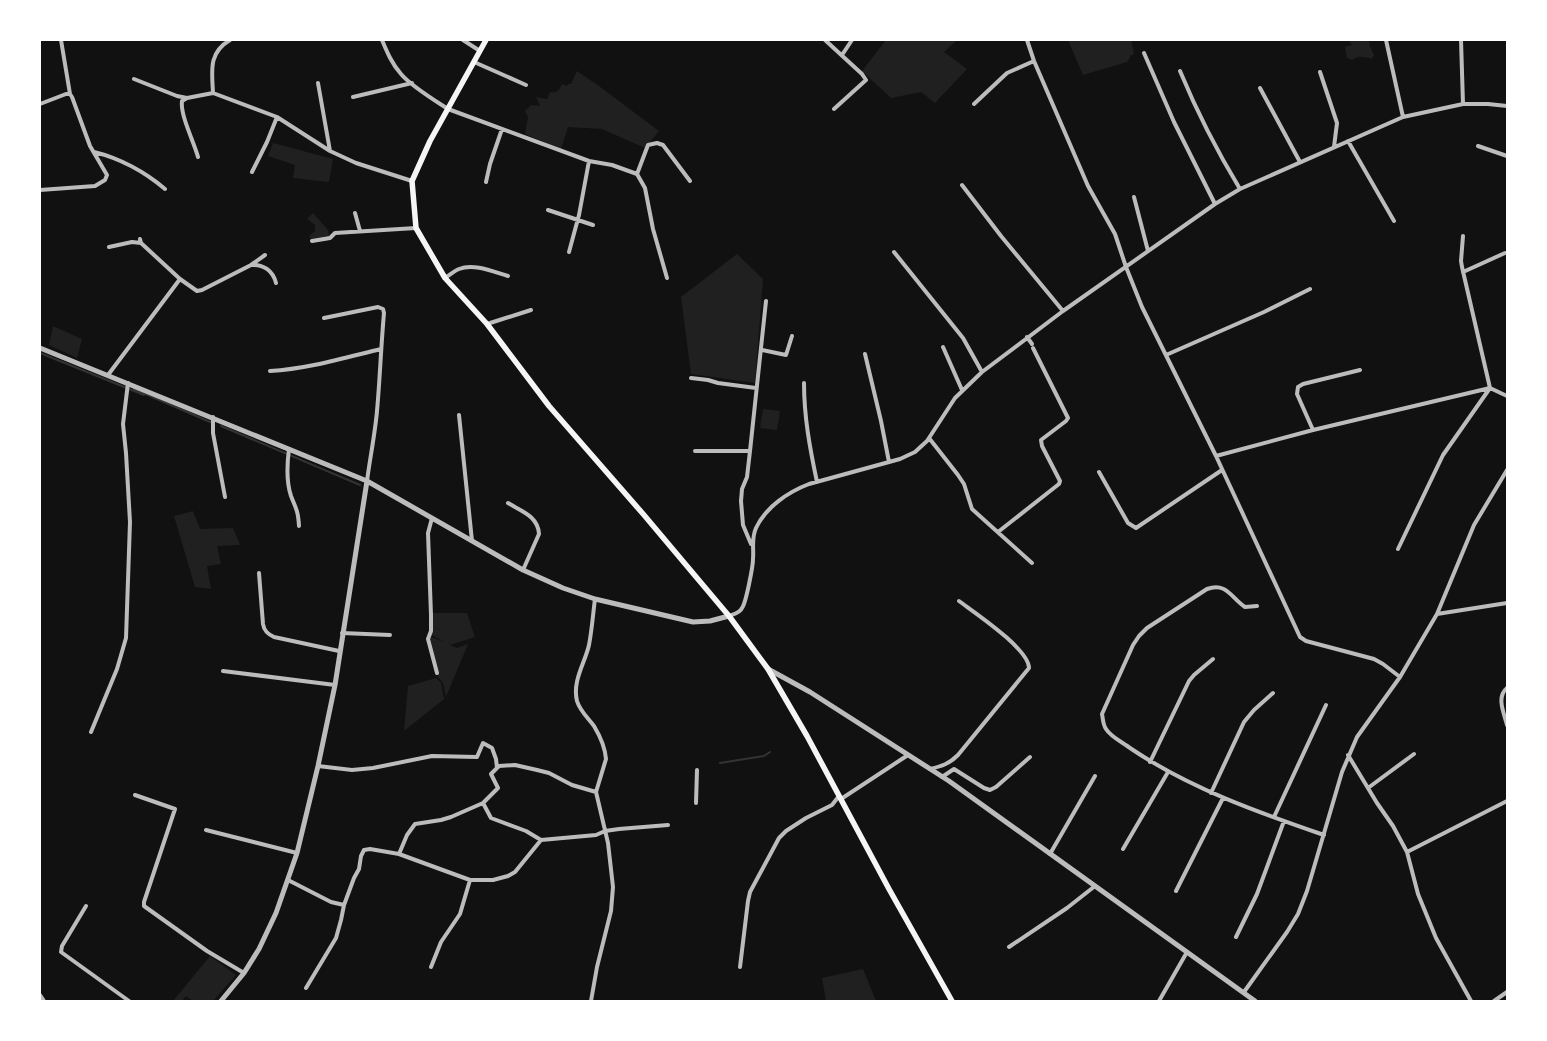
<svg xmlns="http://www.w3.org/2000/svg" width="1547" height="1041" viewBox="0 0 1547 1041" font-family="Ubuntu,sans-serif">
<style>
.green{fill:#202020}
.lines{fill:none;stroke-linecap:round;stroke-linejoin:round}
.stream{stroke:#333;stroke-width:2}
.minor{stroke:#bcbcbc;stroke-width:4}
.tertiary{stroke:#bcbcbc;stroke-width:5}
.secondary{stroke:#f5f5f5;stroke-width:5.5}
</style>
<rect width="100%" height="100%" fill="#111"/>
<path class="green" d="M 886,40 L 957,40 L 944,52 L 967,69 L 935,103 L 921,92 L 891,98 L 862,71 Z
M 1068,40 L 1131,40 L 1134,54 L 1130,56 L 1130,58 L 1127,62 L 1083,75 Z
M 1349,40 L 1369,40 L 1370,47 L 1374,55 L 1372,59 C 1364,57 1359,55 1352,60 L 1347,58 L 1345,47 L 1352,45 Z
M 577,71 L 599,86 L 659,131 L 645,148 L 602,129 L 568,127 L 561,149 L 525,134 L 528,117 L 525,111 L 531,105 L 540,106 L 536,97 L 547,99 L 550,92 C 557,93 559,91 562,84 L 567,86 L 568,84 L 571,84 Z
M 273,143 L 333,159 L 329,182 L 293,178 L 295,165 L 268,156 Z
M 313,213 L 328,230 L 329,236 L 311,239 L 309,236 L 315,231 L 315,225 L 307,219 Z
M 737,254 L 763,279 L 755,383 L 691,374 L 681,297 Z
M 53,326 L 82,339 L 77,358 L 49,345 Z
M 763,409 L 780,411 L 777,430 L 760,428 Z
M 193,511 L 200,529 L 233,528 L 240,545 L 217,546 L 221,564 L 207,566 L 211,589 L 195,587 L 174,516 Z
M 432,613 L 467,613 L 475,637 L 450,645 L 457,648 L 468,644 L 446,697 L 443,683 L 438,677 L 428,639 L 431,637 L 444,642 L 432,635 Z
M 436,678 L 441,683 L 444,699 L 404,731 L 408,686 Z
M 210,956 L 236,975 L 213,1001 L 193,1001 L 186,996 L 182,1001 L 173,1001 Z
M 863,969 L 876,1001 L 826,1001 L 822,978 Z"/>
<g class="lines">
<path class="stream" d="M 40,353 L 144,395
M 134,389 L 210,422
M 221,426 L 360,485
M 720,763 L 764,756 L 770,752"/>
<path class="minor" d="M 382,40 C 387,52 392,64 401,74 C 411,86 434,100 448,109 L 589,161 L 612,165 L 637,174 L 645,188 L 653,229 L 667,278
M 463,40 L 480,51
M 825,40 L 862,74 L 866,80 L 834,109
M 1027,40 L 1034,61 L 1088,186 L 1115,234 L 1126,267 L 1142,307 L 1216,456 L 1300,637 L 1306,641 L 1374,659 L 1383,664 L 1400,677
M 1386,40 L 1403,117
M 1461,40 L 1463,104
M 1144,53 L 1174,122 L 1215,204
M 842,55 L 852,40
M 474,62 L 526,85
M 1180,71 C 1197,112 1217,151 1240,189
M 1320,72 L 1337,123 L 1334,147
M 134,79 L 177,96 L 187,98 L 213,93 L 277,117 L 330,151 L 356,163 L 412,181
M 318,83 L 330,151
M 1260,88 L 1300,162
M 213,93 C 212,71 208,53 230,40
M 353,97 L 412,83
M 187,98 L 182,101 C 180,115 194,142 198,157
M 40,104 L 66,94 L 70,94
M 974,104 L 1007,73 L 1034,61
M 1348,141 L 1394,221
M 1478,146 L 1507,156
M 94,152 C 119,158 145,172 165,189
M 252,172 L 267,142 L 277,117
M 637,174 L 648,145 L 657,143 L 663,145 L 690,181
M 486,182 L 490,164 L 502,129
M 962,185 L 1001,236 L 1063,311
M 40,190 L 95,186 L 105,180 L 107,175 L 90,146 L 72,97 L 70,94 L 61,40
M 1134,197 L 1148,251
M 548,210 L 593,225
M 355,213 L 360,231
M 140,239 L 141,243 L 180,279
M 312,241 L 330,238 L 335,233 L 416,228
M 109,247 L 132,242 L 141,243
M 569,252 L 579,215 L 589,161
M 894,252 L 963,338 L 982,372
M 251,265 L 265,255
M 1463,272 L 1505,253
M 445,278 C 450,275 454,271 459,269 C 474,263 494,272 508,276
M 324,318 L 378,307 L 383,309 L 384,313 C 381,346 380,378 377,411 C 375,434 370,458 367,481
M 487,324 L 531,310
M 1027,337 L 1032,344
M 943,347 L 962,390
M 762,350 L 786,355 L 792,336
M 865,354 L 881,421 L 889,462
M 1166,355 L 1264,312 L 1310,289
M 270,371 C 307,369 344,358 381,349
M 108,375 L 180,279 L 197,291 L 202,290 L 251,265 C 264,264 273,271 276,283
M 691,378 L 708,380 L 718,383 L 756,388
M 804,383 C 804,417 810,449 817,482
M 459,415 L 472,541
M 213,417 L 213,433 L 225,497
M 1313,430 L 1297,394 L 1298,387 L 1303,384 L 1360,370
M 929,438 L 958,475 L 964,484 L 972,509 L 1032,563
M 289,449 C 287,464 286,481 291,496 C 296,509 298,510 299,526
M 695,451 L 750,451
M 1216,456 L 1313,430 L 1490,388 L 1507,396
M 1099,472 L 1128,523 L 1136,528 L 1222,470
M 508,503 C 521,511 538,516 539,534 L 523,570
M 432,518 L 428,533 L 431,615 L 431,631 L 428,639 L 437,673
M 998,532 L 1059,484 L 1060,481 L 1042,446 L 1041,440 L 1066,421 L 1068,418 L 1033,348
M 751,544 L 743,525 L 741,501 L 742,489 L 747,477 L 750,451 L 766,301
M 1398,549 L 1443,455 L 1490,388 L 1462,267 L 1461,261 L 1463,236
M 259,573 L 263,624 C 264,631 268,634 274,637 L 339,651
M 1257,606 L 1245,607 C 1231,598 1227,582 1207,589 L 1147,628 L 1139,636 L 1133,645 L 1102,714 C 1103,719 1103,725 1106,729 C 1111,737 1122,742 1130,748 C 1189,788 1257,812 1324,835
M 1437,614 L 1507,603
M 729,616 C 734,614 740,613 742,608 C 746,603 753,566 753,559 C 754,548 751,539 756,528 C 766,507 788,492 809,484 L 900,459 L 915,452 L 927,441 L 955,398 L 982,372 L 1063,311 L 1215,204 L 1240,189 L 1403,117 L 1463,104 L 1488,104 L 1507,106
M 342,633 L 390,635
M 223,671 L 335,685
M 1507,688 C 1496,697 1504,713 1507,725
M 91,732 L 117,669 L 126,638 L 130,522 L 126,453 L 123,424 L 128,383
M 1348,755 L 1377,803 L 1393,826 L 1407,852 L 1418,894 L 1436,938 L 1471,1001
M 1150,762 L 1189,681 L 1194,675 L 1213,659
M 318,766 L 352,770 L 373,768 L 432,756 L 477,757 L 483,743 L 492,748 L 496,759 L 497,768
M 930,769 C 942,766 949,764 958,755 L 1029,668 C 1029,649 975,613 959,601
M 942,777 L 954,769 L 984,788 L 990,790 L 996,787 L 1030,757
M 1368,788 L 1414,754
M 1211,793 L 1244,722 L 1254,710 L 1273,693
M 135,795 L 175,809 L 144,902 L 144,906 L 207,951 L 244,973
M 841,799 L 908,755
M 483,803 L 491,818 L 526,831 L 541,840
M 696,803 L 697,770
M 1274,817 L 1326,705
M 206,830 L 297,853
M 1123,849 L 1168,772
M 1407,852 L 1507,801
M 399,854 L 407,835 L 415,824 L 441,820 L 451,817 L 483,803 L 498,788 L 491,774 L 499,766 L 515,765 L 537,770 L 549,773 L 572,785 L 596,792
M 1050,854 L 1095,776
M 288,880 L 331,902 L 344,905
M 1176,891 L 1223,798
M 86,906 L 62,946 L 61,952 L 129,1001
M 1236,937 L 1257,894 L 1284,821
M 1009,947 L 1067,908 L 1095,886
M 431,967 L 441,942 L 460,914 L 470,880
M 740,967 L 748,901 L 750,892 L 779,838 L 786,831 L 806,818 L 832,805 L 839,796
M 306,988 L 336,938 L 341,920 L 344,905 L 354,878 L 359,869 L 361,856 L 364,850 L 370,849 L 399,854 L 470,880 L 493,880 L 508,876 L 515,872 L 541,840 L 596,835 L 605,831 L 619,829 L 668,825
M 1244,992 L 1287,932 L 1298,914 L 1307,891 L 1342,772 L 1357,737 L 1400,677 L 1437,614 L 1474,525 L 1507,470
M 40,995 L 44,1001
M 591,1001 L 597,967 L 611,911 L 613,887 L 608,843 L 596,792 L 606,759 C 605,747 600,736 594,726 C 588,718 580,711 577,701 C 572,681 585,663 589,645 C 592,629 593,614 595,599
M 1159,1001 L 1187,952
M 1494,1001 L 1507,992"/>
<path class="tertiary" d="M 40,348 L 367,481 L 523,570 L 563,588 L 595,599 L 693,622 L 710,621 L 729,616
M 768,669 L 810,692 L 949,781 L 1255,1001
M 221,1001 L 244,973 L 259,949 L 276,913 L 297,853 L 318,766 L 335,685 L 367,481"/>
<path class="secondary" d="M 486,40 L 430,141 L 412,181 L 416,228 L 445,278 L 487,324 L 549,406 L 644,515 L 729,616 L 768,669 L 807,736 L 889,889 L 952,1001"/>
</g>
<rect width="1547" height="1041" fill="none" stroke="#ffffff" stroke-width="82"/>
</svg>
